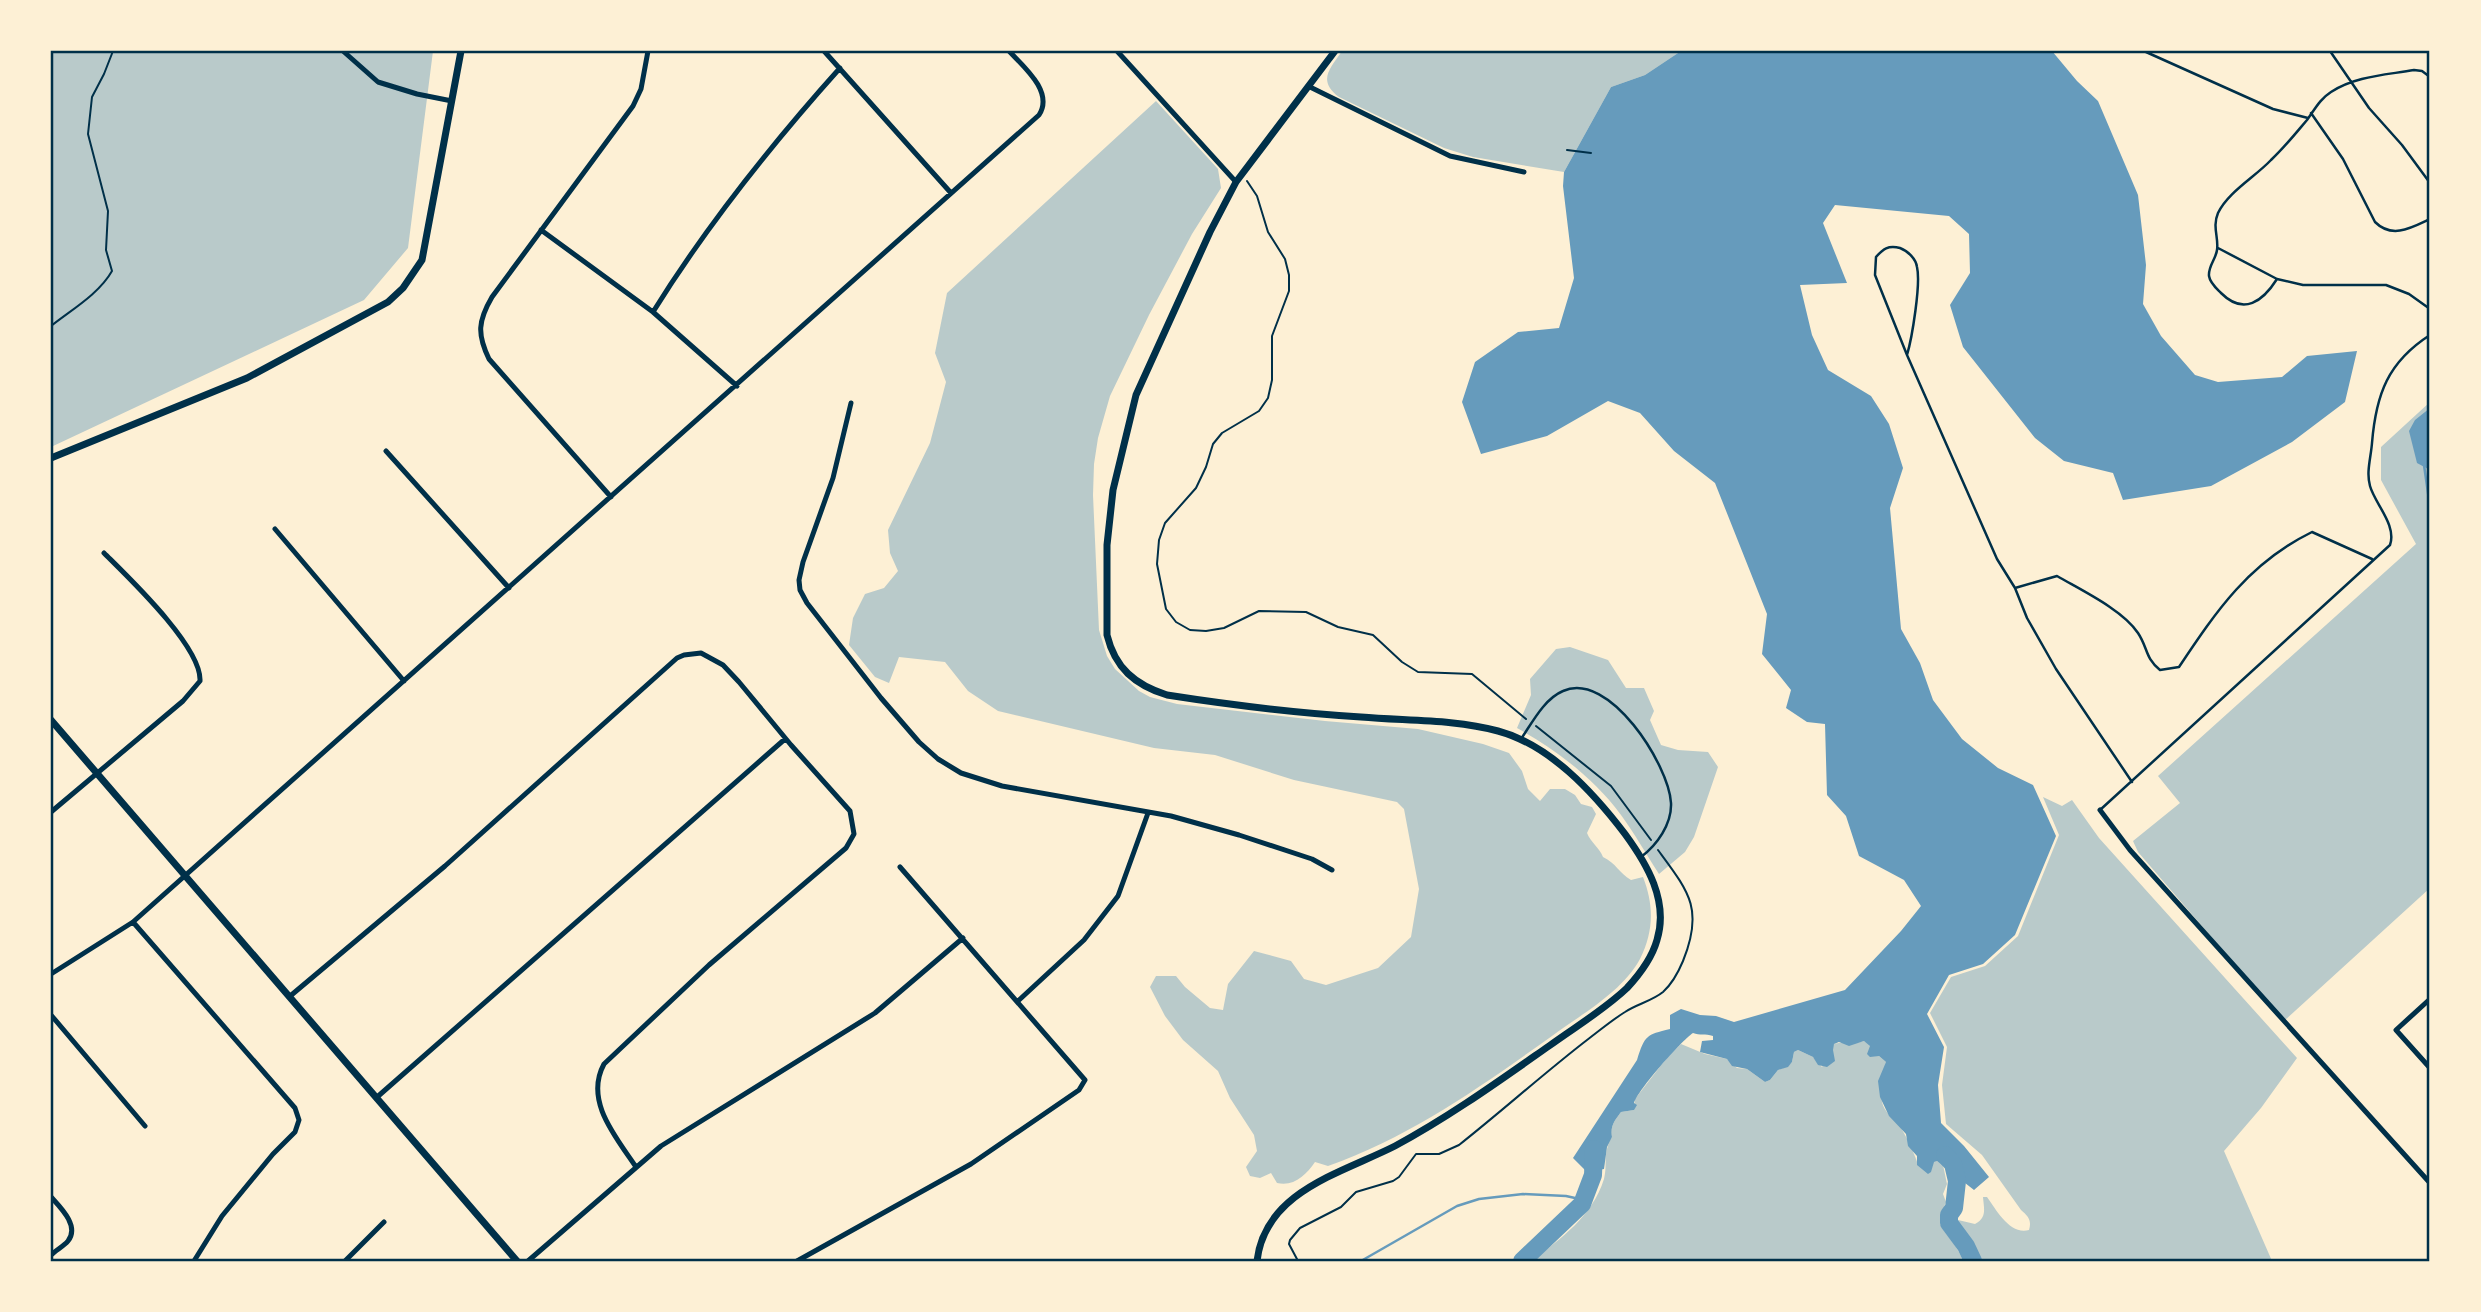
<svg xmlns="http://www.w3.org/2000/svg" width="2481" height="1312" viewBox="0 0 2481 1312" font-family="'Playfair Display',serif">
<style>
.green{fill:#b9caca}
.water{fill:#669bbc}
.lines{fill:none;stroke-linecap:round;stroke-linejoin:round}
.stream{stroke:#669bbc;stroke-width:2.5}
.river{stroke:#669bbc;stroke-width:18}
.path{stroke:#003049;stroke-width:2}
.service{stroke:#003049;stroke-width:2.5}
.minor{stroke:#003049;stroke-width:5}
.tertiary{stroke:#003049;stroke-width:7}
.neatline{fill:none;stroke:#003049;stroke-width:2.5}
</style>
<rect width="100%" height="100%" fill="#fdf0d5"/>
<path class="green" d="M 51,51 L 433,51 L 408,248 L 364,300 L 51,447 Z
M 1342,51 L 1681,51 L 1645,75 L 1611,87 L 1564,172 L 1473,157 L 1444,148 L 1339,97 C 1317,80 1330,69 1342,51 Z
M 1156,101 L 1218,169 L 1221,188 L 1192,234 L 1149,315 L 1110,396 L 1098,438 L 1094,464 L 1093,495 L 1099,630 L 1107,656 L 1115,669 L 1139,691 L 1150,697 L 1177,704 L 1325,721 L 1418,729 L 1483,744 L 1509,753 L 1522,771 L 1528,789 L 1540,801 L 1550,789 L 1565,789 L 1575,795 L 1581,804 L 1592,807 L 1596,814 L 1587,833 C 1591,843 1599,847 1603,857 C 1616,863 1619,873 1631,880 L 1643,877 C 1654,905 1654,931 1640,959 C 1622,992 1582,1014 1552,1036 C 1480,1087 1412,1136 1328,1166 L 1315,1162 C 1306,1175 1294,1187 1277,1183 L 1271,1173 L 1260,1178 L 1250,1176 L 1246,1167 L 1257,1151 L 1254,1135 L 1230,1098 L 1218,1071 L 1183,1040 L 1165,1016 L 1150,987 L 1156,976 L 1176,976 L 1185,987 L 1210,1008 L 1223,1010 L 1228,984 L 1254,951 L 1291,961 L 1304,979 L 1326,985 L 1378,968 L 1411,937 L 1419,889 L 1404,809 L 1397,802 L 1294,780 L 1215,755 L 1154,748 L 998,711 L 968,691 L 945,662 L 899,657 L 889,683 L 875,677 L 849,645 L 853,618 L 865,594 L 884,588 L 898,571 L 890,553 L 888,530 L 930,443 L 946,382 L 935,353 L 947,293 Z
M 2430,402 L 2430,888 L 2284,1021 L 2138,852 L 2133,841 L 2180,803 L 2158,776 L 2416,544 L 2381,480 L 2381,447 Z
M 1570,647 L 1608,660 L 1626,688 L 1644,688 L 1654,711 L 1650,720 L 1661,745 L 1678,750 L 1708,752 L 1718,767 L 1694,837 L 1685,852 L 1659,874 C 1646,854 1635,834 1621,815 C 1594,778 1556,750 1517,728 L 1531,695 L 1530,679 L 1556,649 Z
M 2043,797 L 2062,806 L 2072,800 L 2099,838 L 2297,1058 L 2261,1108 L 2224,1151 L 2272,1261 L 1981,1261 L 1963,1230 L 1957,1225 L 1958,1220 L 1975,1224 C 1987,1218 1984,1209 1983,1197 L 1987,1197 C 1997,1211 2010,1235 2029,1230 C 2032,1220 2028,1216 2021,1210 L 1982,1155 L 1946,1124 L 1942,1085 L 1947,1047 L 1930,1013 L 1951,977 L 1985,966 L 2018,936 L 2059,835 Z
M 1864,1041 L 1869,1043 L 1873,1055 L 1879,1056 L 1886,1062 C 1885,1074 1880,1090 1882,1102 C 1884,1112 1893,1118 1899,1125 C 1904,1131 1917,1159 1918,1165 L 1937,1161 L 1943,1165 L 1947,1184 L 1943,1194 L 1946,1202 C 1942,1209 1945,1216 1940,1224 C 1947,1237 1958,1246 1963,1261 L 1532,1261 C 1561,1238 1592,1217 1604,1179 C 1608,1164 1602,1154 1612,1137 C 1610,1126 1615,1120 1621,1112 L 1634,1110 L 1635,1099 L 1669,1055 L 1681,1044 L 1705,1054 L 1727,1059 L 1737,1068 L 1747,1069 L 1765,1082 L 1770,1080 L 1778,1070 L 1788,1066 L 1792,1062 L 1794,1052 L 1798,1050 L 1813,1057 L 1822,1067 C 1825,1062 1831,1047 1834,1044 C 1837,1042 1857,1044 1864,1041 Z"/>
<path class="water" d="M 1681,51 L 2052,51 L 2077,81 L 2098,101 L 2138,195 L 2146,265 L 2143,304 L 2161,336 L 2195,375 L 2218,382 L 2282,377 L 2307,356 L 2357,351 L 2345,402 L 2292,442 L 2211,486 L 2123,500 L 2113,473 L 2064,461 L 2035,438 L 1963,347 L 1950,305 L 1970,273 L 1969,234 L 1949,216 L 1835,205 L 1823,223 L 1847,283 L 1800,285 L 1812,335 L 1828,370 L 1871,396 L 1889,424 L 1903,468 L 1890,508 L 1901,629 L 1920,663 L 1933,700 L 1962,739 L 1998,768 L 2033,785 L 2056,836 L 2015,935 L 1983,964 L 1949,975 L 1927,1014 L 1944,1047 L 1938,1085 L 1941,1123 L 1964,1146 L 1989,1177 L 1974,1190 L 1937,1161 L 1934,1162 L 1931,1172 L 1928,1174 L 1917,1165 L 1917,1156 L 1908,1146 L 1906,1134 L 1889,1116 L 1880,1097 L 1878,1081 L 1886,1062 L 1879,1056 L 1870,1057 L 1867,1054 L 1870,1046 L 1864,1041 L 1849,1046 L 1839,1042 L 1834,1044 L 1833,1050 L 1835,1061 L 1827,1067 L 1818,1065 L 1813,1057 L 1798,1050 L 1794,1052 L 1792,1062 L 1788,1067 L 1778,1070 L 1770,1080 L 1765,1082 L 1747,1069 L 1732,1066 L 1727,1059 L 1700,1052 L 1702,1041 L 1713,1040 L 1713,1036 C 1705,1033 1700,1036 1693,1033 C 1681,1041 1638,1090 1634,1103 L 1637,1105 L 1634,1110 L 1621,1112 C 1615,1120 1610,1126 1612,1137 L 1607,1147 L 1604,1169 L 1587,1172 L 1573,1158 L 1637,1060 C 1645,1035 1646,1035 1670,1029 L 1670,1015 L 1681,1009 L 1700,1015 L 1716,1016 L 1734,1022 L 1845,990 L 1901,931 L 1921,906 L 1904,880 L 1859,856 L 1846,816 L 1827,795 L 1825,724 L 1807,722 L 1786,708 L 1791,690 L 1762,654 L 1767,614 L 1715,483 L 1674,451 L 1640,413 L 1608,401 L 1547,436 L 1481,454 L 1462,402 L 1475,362 L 1518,332 L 1559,328 L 1574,278 L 1563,186 L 1564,172 L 1611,87 L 1645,75 Z
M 2430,408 L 2430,470 L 2417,463 L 2409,431 L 2415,420 Z"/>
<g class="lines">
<path class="stream" d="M 2424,465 L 2430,507
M 1361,1261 L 1457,1206 L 1479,1199 L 1523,1194 L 1566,1196 L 1584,1200"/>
<path class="river" d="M 1945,1155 L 1953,1164 L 1957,1181 L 1954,1208 L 1949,1215 L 1949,1223 L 1966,1246 L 1973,1261
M 1522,1261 L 1582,1204 L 1593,1175 L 1594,1149"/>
<path class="path" d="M 1567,150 L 1591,153
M 1247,181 L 1257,196 L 1268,232 L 1285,259 L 1289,275 L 1289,291 L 1272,336 L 1272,380 L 1268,398 L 1259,411 L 1222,433 L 1213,444 L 1206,467 L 1196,488 L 1165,523 L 1159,540 L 1157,564 L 1166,609 L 1176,622 L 1190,630 L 1206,631 L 1224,628 L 1259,611 L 1306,612 L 1338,627 L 1373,635 L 1402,662 L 1418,672 L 1472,674 L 1526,719
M 51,326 C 71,310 99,294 112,271 L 106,250 L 108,211 L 88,134 L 92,97 L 104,74 L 113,51
M 1536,726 L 1611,786 L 1651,840
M 1298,1261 L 1289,1244 L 1290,1240 L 1300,1228 L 1341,1207 L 1356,1192 L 1393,1181 L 1399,1177 L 1416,1154 L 1439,1154 L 1459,1145 C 1502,1111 1543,1074 1587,1040 C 1599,1031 1612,1020 1625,1012 C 1637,1004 1652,1001 1663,992 C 1673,983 1678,973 1683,961 C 1704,909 1689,892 1658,850"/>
<path class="service" d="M 2330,51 L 2369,108 L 2402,145 L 2430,183
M 2146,52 L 2273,109 L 2308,118
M 2311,113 L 2343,159 L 2375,222 C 2392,239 2411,228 2430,219
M 2218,248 L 2277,279 L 2303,285 L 2386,285 L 2409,294 L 2430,309
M 2277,279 C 2263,301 2244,316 2221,293 C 2216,288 2210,283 2209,276 C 2208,266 2216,259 2217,250 C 2219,238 2212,227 2218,213 C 2228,192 2255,177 2271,160 C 2284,148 2296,133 2307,120 C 2315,109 2320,99 2331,92 C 2355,76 2386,75 2414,70 L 2422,71 L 2430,77
M 1907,355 L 1875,275 L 1876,257 C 1883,249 1888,245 1900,248 C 1908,251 1916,259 1917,267 C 1921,284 1912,338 1907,355 L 1997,559 L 2015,588 L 2027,618 L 2056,669 L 2132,782
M 2015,588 L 2057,576 C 2081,590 2123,610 2138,633 C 2148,648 2145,658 2160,670 L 2179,667 C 2217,610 2249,563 2312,532 L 2372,559
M 1521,739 C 1532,723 1544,699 1563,691 C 1609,670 1669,765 1671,803 C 1672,824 1657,845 1641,857
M 2100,810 L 2390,545 C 2397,525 2375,504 2370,486 C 2366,472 2371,457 2372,443 C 2376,394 2388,362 2430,335"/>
<path class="minor" d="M 343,51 L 378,82 L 417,94 L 452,101
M 824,51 L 951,193
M 1117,51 L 1236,182
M 1308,86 L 1450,156 L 1524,172
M 541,230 L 653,312 L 737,386
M 653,312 C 707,225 771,145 840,68
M 851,403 L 833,478 L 803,562 L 799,580 L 800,590 L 807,603 L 881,698 L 919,742 L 938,759 L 961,773 L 1002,786 L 1171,816 L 1239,835 L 1312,859 L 1332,870
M 386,451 L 509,588
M 611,497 L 489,359 C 477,334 478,321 492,297 L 633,106 L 641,89 L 648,51
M 275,529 L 404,681
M 2100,810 L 2130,850 L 2430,1183
M 51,812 L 183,701 L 200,681 C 202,647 128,577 104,553
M 133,922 L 295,1108 L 299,1120 L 295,1132 L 273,1154 L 222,1216 L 194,1261
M 51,974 L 133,922 L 1039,115 C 1054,92 1024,67 1009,51
M 289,997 L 445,866 L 677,658 L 684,655 L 701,653 L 723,665 L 739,682 L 791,745 L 850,811 L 854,834 L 846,848 L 709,965 L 604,1064 C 584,1101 616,1137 636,1167
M 2430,999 L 2396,1030 L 2430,1068
M 1018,1001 L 1084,940 L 1118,896 L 1148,813
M 51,1015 L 145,1126
M 376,1098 L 785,739
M 51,1197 C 60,1207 80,1226 68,1241 C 64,1246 56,1250 51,1255
M 345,1261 L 384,1222
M 528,1261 L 661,1146 L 875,1013 L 963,938
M 797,1261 L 971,1164 L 1079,1090 L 1085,1080 L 900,867"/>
<path class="tertiary" d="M 51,458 L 247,378 L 388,302 L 403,288 L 422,260 L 461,51
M 51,720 L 517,1261
M 1257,1261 C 1265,1191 1342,1173 1395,1146 C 1449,1117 1499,1081 1549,1046 C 1575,1027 1604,1010 1627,988 C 1640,974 1652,958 1657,940 C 1669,901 1647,864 1625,834 C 1593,792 1550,745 1498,731 C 1454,719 1406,721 1361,717 C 1296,713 1231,705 1167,695 C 1135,685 1115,668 1107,635 L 1107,545 L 1113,490 L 1136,395 L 1210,232 L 1236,182 L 1335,51"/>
</g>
<rect width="2481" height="1312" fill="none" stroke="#fdf0d5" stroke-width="105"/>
<rect x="52" y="52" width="2376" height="1208" class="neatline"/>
</svg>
